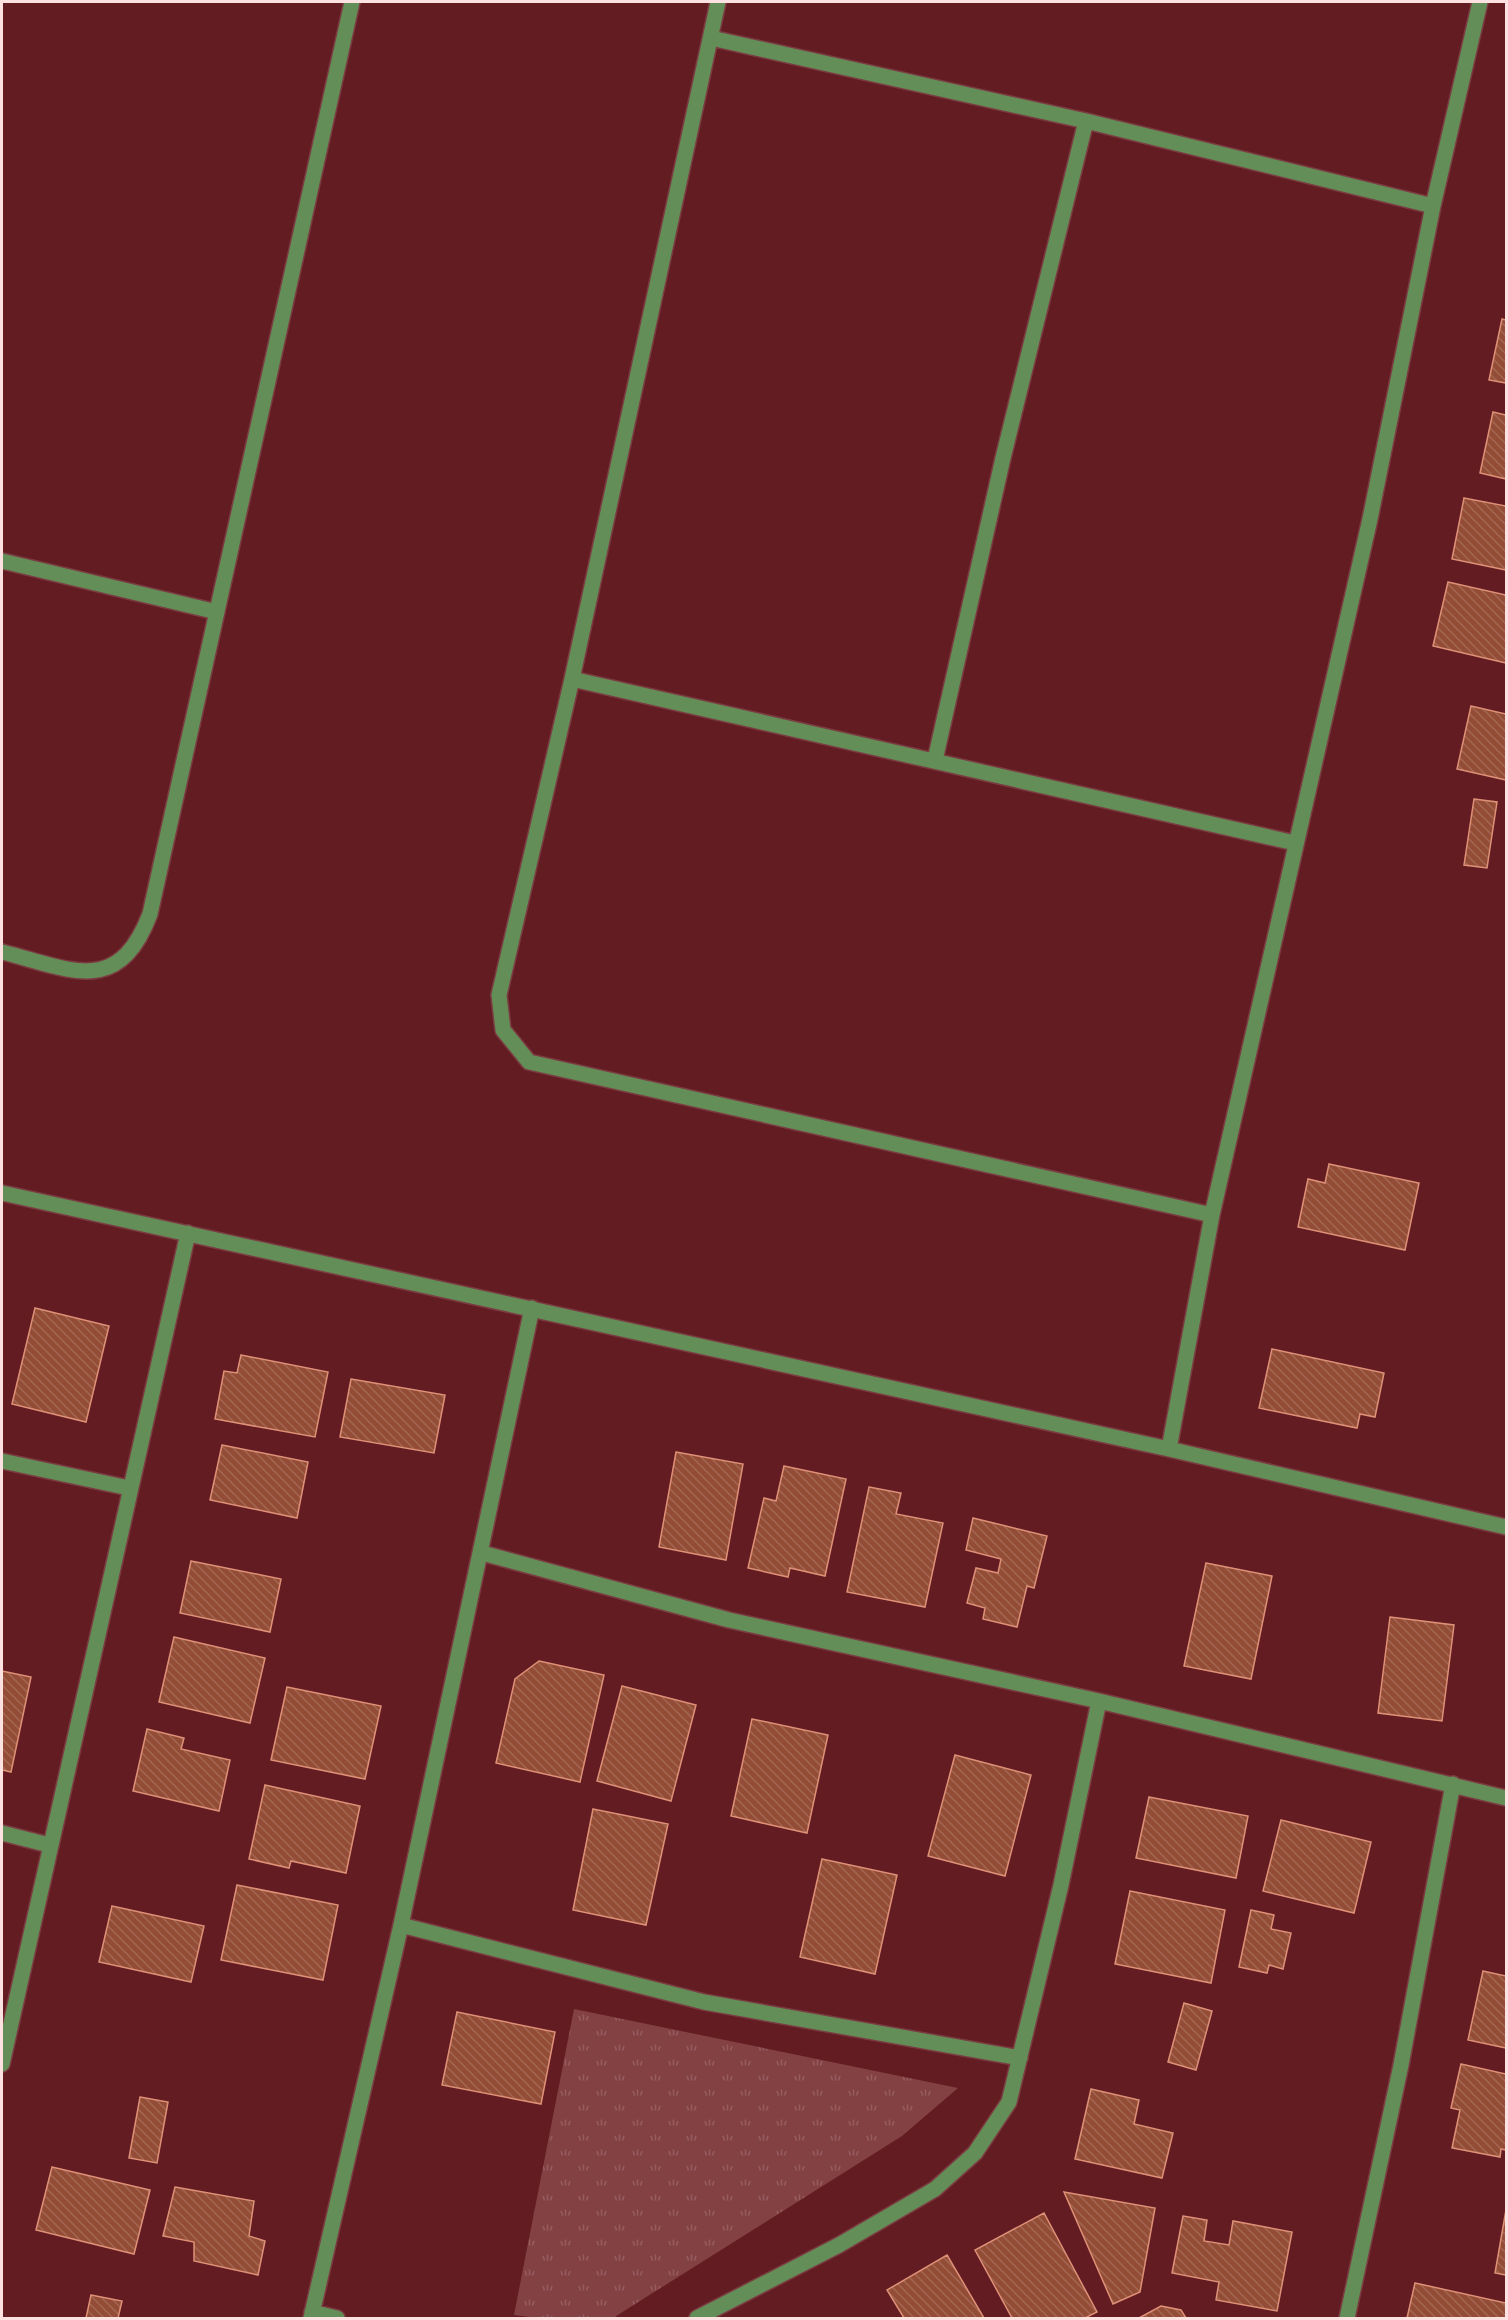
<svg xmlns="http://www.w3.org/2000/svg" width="1508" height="2320" viewBox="0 0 1508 2320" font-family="Merriweather,serif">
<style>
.grass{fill:url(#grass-tufts)}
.building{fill:url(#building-back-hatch);stroke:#df9178;stroke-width:1.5}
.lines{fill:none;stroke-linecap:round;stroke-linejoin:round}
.minor-casing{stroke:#7b3c41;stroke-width:18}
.minor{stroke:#638e57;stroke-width:15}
</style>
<defs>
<pattern id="grass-tufts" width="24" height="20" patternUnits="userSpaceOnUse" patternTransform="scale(1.5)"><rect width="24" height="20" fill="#834144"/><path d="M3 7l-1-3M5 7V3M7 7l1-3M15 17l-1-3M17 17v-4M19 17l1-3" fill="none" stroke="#965c5f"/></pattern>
<pattern id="building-back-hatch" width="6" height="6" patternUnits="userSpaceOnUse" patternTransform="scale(1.5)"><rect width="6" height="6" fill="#934c35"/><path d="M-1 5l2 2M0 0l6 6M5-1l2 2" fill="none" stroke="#a36652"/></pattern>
</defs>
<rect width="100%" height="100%" fill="#621c22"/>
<path class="grass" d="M 574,2009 L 958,2088 L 902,2136 L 613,2318 L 537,2318 L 514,2315 Z"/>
<path class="building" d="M 1502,319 L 1506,320 L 1506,383 L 1489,380 Z
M 1493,412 L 1506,415 L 1506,479 L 1480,473 Z
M 1464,498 L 1506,506 L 1506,570 L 1452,559 Z
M 1448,582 L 1506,595 L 1506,663 L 1433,646 Z
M 1471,706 L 1506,714 L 1506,780 L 1457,769 Z
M 1474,799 L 1497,802 L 1487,868 L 1464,865 Z
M 1329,1164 L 1419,1183 L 1405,1250 L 1298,1227 L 1308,1179 L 1325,1183 Z
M 35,1308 L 109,1326 L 86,1422 L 12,1404 Z
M 1272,1349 L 1384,1373 L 1375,1417 L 1360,1414 L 1357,1428 L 1259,1408 Z
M 241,1355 L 328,1372 L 315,1437 L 215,1419 L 224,1371 L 237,1373 Z
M 351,1379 L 445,1395 L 434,1453 L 340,1437 Z
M 222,1445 L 308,1462 L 297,1518 L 210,1500 Z
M 676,1452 L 743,1464 L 726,1560 L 659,1547 Z
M 784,1466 L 846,1479 L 825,1576 L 790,1568 L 788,1577 L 748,1568 L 764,1498 L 776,1501 Z
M 869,1487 L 901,1493 L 896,1514 L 943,1523 L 925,1607 L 847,1592 Z
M 973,1518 L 1047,1536 L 1034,1588 L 1027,1586 L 1017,1627 L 983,1619 L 985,1608 L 967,1603 L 976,1568 L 998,1573 L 1001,1559 L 966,1550 Z
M 191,1561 L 281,1579 L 270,1632 L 180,1613 Z
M 1206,1563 L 1272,1576 L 1251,1679 L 1184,1666 Z
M 1390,1617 L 1454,1625 L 1442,1721 L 1378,1713 Z
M 174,1637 L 265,1658 L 250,1723 L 159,1702 Z
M 539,1661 L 604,1675 L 580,1782 L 496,1763 L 515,1679 Z
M 2,1671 L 31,1677 L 11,1772 L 2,1770 Z
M 622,1686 L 696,1705 L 671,1801 L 597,1781 Z
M 287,1687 L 381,1706 L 365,1779 L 271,1760 Z
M 752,1719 L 828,1735 L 807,1833 L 731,1816 Z
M 147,1729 L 184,1738 L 181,1749 L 230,1760 L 219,1811 L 133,1791 Z
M 955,1755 L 1031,1775 L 1005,1876 L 928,1856 Z
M 265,1785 L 360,1806 L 346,1873 L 291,1861 L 289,1868 L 249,1859 Z
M 1149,1797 L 1248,1816 L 1236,1878 L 1136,1858 Z
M 593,1809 L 668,1824 L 646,1925 L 573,1910 Z
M 1281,1820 L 1371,1842 L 1354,1913 L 1263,1891 Z
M 822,1859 L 897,1875 L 875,1974 L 800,1957 Z
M 237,1885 L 338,1905 L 323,1980 L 221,1960 Z
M 1130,1891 L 1225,1910 L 1211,1983 L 1115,1964 Z
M 112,1906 L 204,1926 L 191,1982 L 99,1962 Z
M 1251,1910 L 1274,1915 L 1271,1929 L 1291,1933 L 1283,1969 L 1269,1965 L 1267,1973 L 1239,1967 Z
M 1483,1971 L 1506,1976 L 1506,2048 L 1468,2040 Z
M 1184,2003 L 1212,2011 L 1196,2070 L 1168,2062 Z
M 457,2012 L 555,2032 L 541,2104 L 442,2085 Z
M 1461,2064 L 1506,2074 L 1506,2150 L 1501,2149 L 1500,2157 L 1452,2148 L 1460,2110 L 1451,2108 Z
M 1091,2089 L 1139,2100 L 1134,2124 L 1173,2133 L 1162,2178 L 1075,2159 Z
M 140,2097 L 168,2102 L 157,2163 L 129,2158 Z
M 52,2167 L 150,2190 L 134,2254 L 36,2230 Z
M 175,2187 L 254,2201 L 249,2236 L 265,2241 L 258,2275 L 194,2261 L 194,2242 L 163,2236 Z
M 1064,2192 L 1155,2208 L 1140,2292 L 1113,2304 Z
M 1506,2210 L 1506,2275 L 1495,2273 Z
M 1044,2213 L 1097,2312 L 1085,2318 L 1012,2318 L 975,2250 Z
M 1183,2216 L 1207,2220 L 1204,2241 L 1229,2245 L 1233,2221 L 1292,2232 L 1277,2311 L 1216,2300 L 1219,2282 L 1172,2273 Z
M 947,2255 L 984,2318 L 904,2318 L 887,2290 Z
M 1415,2283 L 1506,2303 L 1506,2318 L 1407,2318 Z
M 91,2295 L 122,2301 L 118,2318 L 86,2318 Z
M 1161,2306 L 1181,2310 L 1186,2318 L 1139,2318 Z"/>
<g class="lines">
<defs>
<path id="minor" d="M 718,2 L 572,679 L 499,995 L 503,1030 L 529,1062 L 1212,1215
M 711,38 L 1086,121 L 1433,206
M 2,561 L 217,612
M 572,679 L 1295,843
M 935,760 L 1003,458 L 1086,121
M 2,952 C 70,969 118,998 150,914 L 352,2
M 2,1193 L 1169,1449 L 1506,1527
M 1169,1449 L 1212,1215 L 1370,519 L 1433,206 L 1480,2
M 2,1461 L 129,1488
M 482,1553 L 729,1620 L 1099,1701 L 1506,1798
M 2,1833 L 49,1845
M 401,1925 L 704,2002 L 1020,2058
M 2,2064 L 188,1233
M 312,2312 L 337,2318
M 311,2318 L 401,1925 L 532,1308
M 697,2318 L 839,2245 L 935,2189 L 975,2153 L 1009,2102 L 1061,1885 L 1099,1701
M 1347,2318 L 1401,2065 L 1453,1784"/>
</defs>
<use href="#minor" class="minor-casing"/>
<use href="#minor" class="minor"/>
</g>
<rect width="1508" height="2320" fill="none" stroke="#fee2e2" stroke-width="6"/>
</svg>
